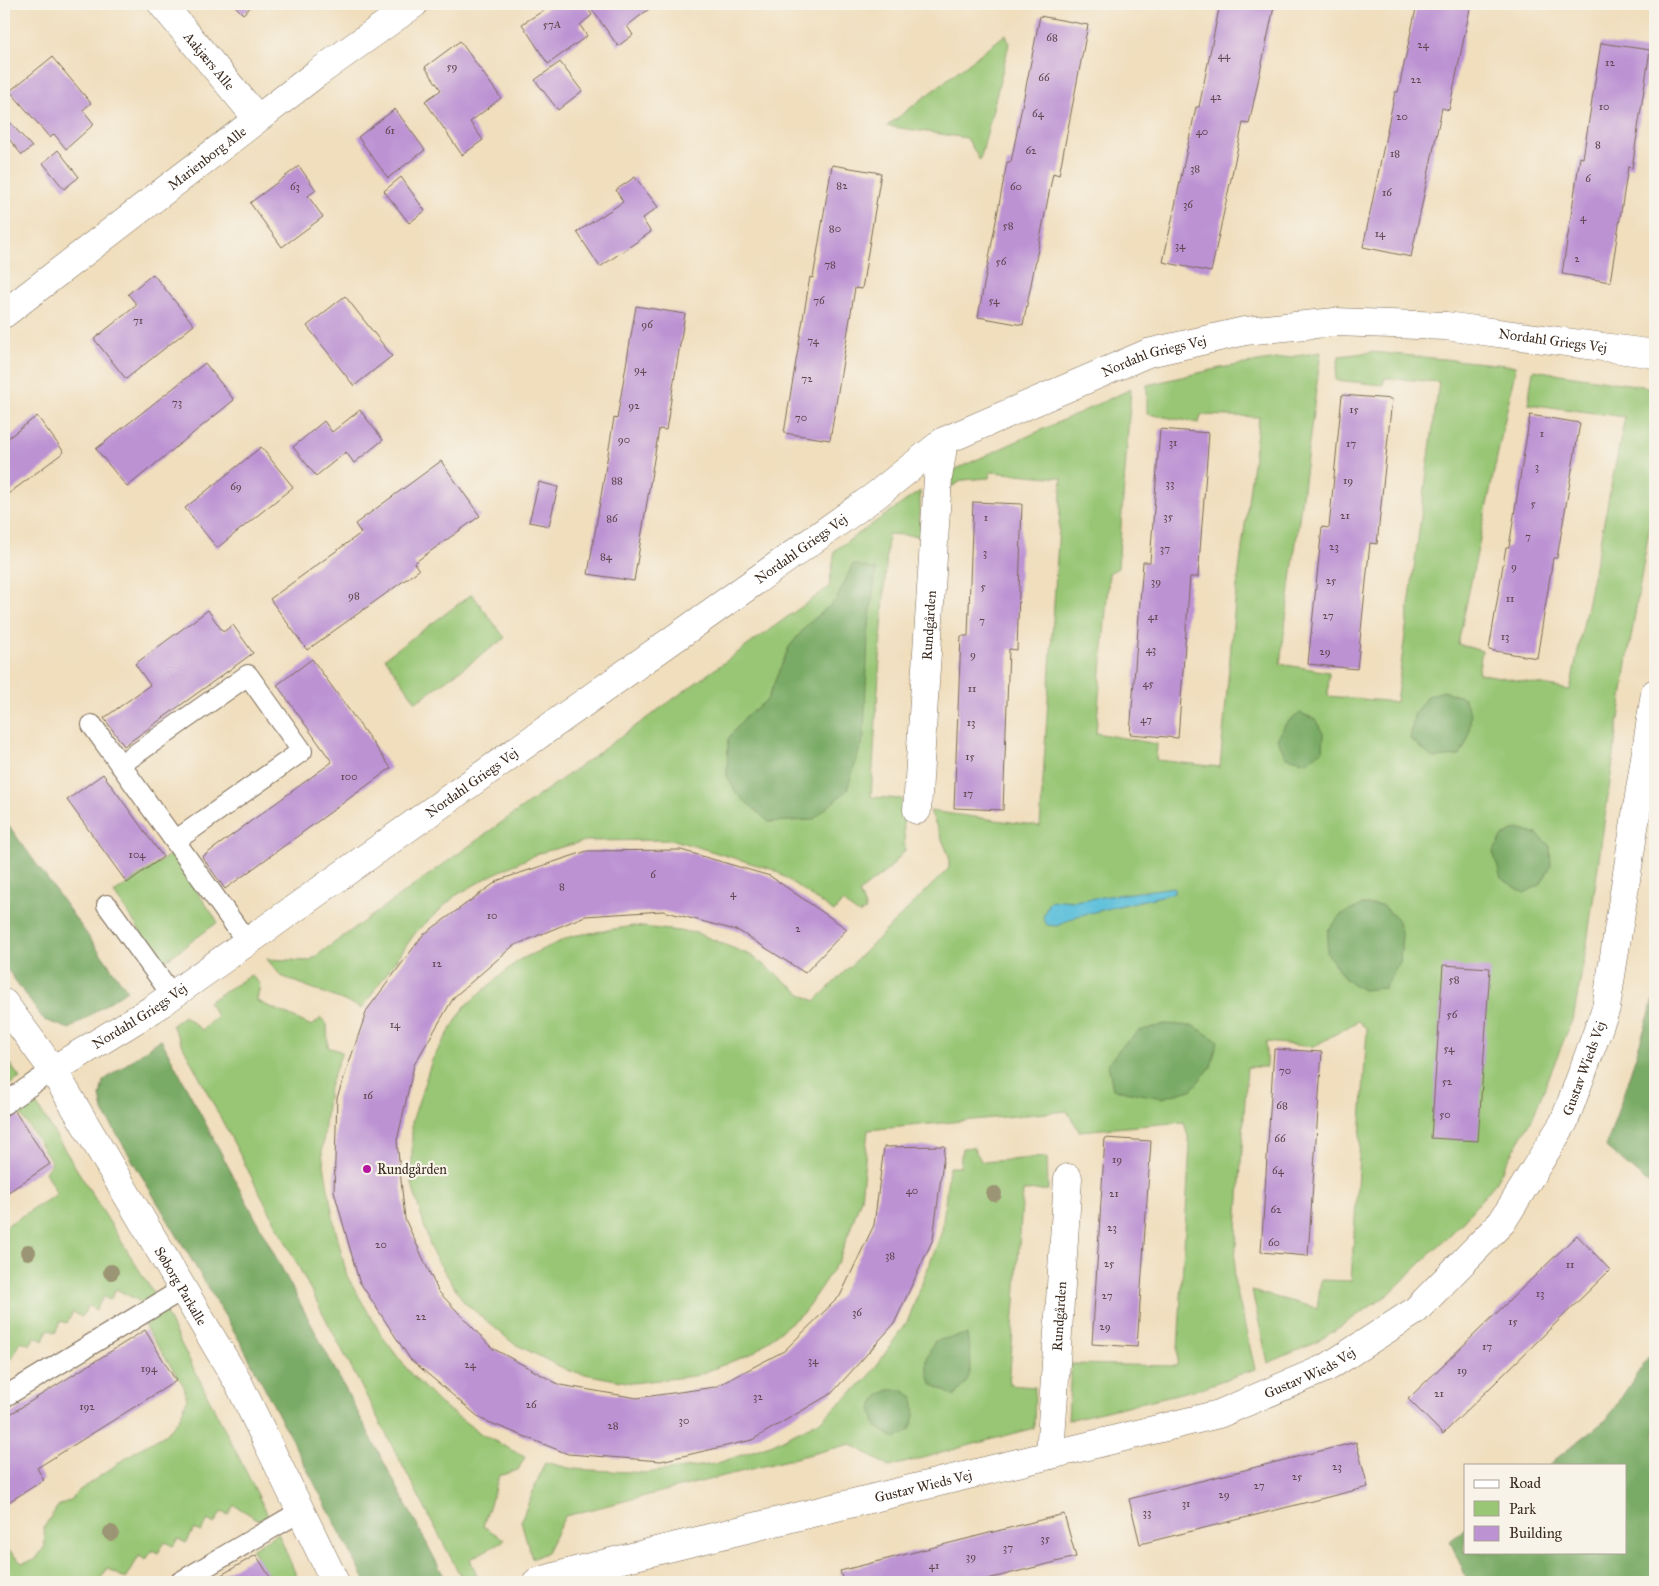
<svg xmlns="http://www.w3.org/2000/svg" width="1659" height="1586" viewBox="0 0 1659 1586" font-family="'IM FELL Great Primer',serif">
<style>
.green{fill:#98c674;stroke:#6a7849}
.forest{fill:#7aab66;stroke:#5a6a42}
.water{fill:#5cbfda;stroke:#4c747c}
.building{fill:#bc92d3}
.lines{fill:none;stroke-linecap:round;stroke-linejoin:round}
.lane-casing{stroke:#7a6956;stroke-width:22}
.street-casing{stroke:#7a6956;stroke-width:29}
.lane{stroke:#fff;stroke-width:20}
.street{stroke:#fff;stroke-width:28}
.tree{fill:#9c9574}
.poi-dot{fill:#b5179e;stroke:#f7f3e8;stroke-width:2}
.labels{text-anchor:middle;stroke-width:4.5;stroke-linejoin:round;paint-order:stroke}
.number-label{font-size:11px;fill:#5b444b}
.street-label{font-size:14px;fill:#3b2a1e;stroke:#f7f3e8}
.poi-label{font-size:14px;fill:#3b2a1e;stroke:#f7f3e8;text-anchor:start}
</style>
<rect width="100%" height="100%" fill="#f7f3e8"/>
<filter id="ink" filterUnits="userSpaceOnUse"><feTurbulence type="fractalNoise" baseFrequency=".02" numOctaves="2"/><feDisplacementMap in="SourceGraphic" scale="10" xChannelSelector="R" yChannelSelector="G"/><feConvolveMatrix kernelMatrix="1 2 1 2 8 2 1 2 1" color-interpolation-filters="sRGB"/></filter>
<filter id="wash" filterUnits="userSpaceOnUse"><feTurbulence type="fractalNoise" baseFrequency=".0096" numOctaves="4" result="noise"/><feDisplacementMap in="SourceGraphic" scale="20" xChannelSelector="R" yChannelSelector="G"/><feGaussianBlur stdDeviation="1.12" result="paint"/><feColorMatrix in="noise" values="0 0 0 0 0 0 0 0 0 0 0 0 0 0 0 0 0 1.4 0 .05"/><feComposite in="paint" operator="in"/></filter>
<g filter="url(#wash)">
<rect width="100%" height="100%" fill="#f0debd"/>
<path class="green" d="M 1006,34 L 1009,44 L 980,161 L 967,138 L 887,126 Z
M 1321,352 L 1280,664 L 1329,672 L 1328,696 L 1396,702 L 1439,382 L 1385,378 L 1383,385 L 1335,380 L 1339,356 L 1371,352 L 1516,366 L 1458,644 L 1482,651 L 1478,673 L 1570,690 L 1625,417 L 1528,404 L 1533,370 L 1655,388 L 1655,494 L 1628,656 L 1587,943 L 1574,1015 L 1532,1119 L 1493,1186 L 1458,1227 L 1389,1294 L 1317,1342 L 1268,1363 L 1252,1291 L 1317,1308 L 1321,1280 L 1351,1281 L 1367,1029 L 1358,1021 L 1313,1047 L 1266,1042 L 1266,1067 L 1247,1067 L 1234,1279 L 1255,1369 L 1198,1389 L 1068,1420 L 1071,1364 L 1177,1366 L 1190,1144 L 1184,1122 L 1079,1131 L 1067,1111 L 868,1130 L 861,1199 L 839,1260 L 804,1312 L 753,1353 L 695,1376 L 632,1383 L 569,1371 L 513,1343 L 464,1302 L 432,1252 L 412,1185 L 412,1122 L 432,1060 L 465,1006 L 519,960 L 572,936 L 633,926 L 697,933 L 752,956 L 803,995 L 815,1001 L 949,868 L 949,856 L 930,811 L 1040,826 L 1062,478 L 991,472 L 989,478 L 963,480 L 951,487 L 954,470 L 1131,389 L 1118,568 L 1109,573 L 1096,733 L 1157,744 L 1156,760 L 1220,767 L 1235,602 L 1259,417 L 1201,415 L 1199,423 L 1147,414 L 1147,385 L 1220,368 Z
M 920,491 L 920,536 L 888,534 L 871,797 L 902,799 L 905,850 L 889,869 L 859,892 L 866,910 L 859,914 L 842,902 L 834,912 L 774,870 L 674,840 L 586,841 L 539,853 L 492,875 L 455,896 L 416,932 L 362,1008 L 281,976 L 267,959 L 309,961 L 829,587 L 835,550 Z
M 472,594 L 505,638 L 416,702 L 385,658 Z
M 171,854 L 218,922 L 162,963 L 114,893 Z
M 251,975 L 260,984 L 257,1001 L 312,1026 L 321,1018 L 327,1024 L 328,1047 L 342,1052 L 329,1087 L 322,1153 L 334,1223 L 347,1276 L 382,1336 L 410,1373 L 439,1403 L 483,1435 L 525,1457 L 518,1470 L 499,1476 L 483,1526 L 505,1540 L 470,1559 L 477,1575 L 462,1579 L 172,1025 L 184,1016 L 202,1030 L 217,1016 L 208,1002 Z
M 4,1056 L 20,1078 L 4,1088 Z
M 32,1097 L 154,1294 L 143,1303 L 116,1289 L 110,1300 L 103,1297 L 96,1310 L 88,1305 L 82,1317 L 73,1312 L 67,1323 L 61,1321 L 55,1333 L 48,1329 L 43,1341 L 35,1336 L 30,1345 L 21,1341 L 12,1359 L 4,1355 L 4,1227 L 57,1194 L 45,1172 L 52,1162 L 17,1109 Z
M 973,1147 L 982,1162 L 1047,1157 L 1048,1190 L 1023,1191 L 1009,1385 L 1035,1387 L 1034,1428 L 889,1467 L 851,1444 L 565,1516 L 547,1552 L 532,1559 L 521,1521 L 545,1462 L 573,1469 L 646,1473 L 715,1464 L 773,1444 L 821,1420 L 868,1378 L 908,1320 L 942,1231 L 949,1167 L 960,1167 L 962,1148 Z
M 165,1312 L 268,1515 L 259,1520 L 234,1505 L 228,1515 L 221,1512 L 214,1524 L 208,1520 L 201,1532 L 194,1529 L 186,1543 L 178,1539 L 173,1546 L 165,1542 L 158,1553 L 152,1550 L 146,1560 L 139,1556 L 126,1579 L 107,1568 L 99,1582 L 4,1582 L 4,1546 L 22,1563 L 35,1560 L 45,1546 L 44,1527 L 58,1506 L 72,1499 L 77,1492 L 139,1449 L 165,1435 L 179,1419 L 187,1400 L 184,1386 L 143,1324 Z
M 278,1533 L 299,1582 L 273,1582 L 251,1549 Z"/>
<path class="forest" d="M 853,564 L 876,570 L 868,634 L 864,736 L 847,790 L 813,820 L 769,822 L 737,794 L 727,776 L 728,739 L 745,717 L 767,700 L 789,647 L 807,625 L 836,600 Z
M 1444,691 L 1464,698 L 1471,715 L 1468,739 L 1460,756 L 1433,758 L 1410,739 L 1414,715 L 1427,696 Z
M 1300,713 L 1315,719 L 1324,735 L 1323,750 L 1307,762 L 1286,757 L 1277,739 L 1286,723 Z
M 4,819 L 127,990 L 70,1029 L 44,1020 L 4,965 Z
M 1517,829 L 1537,834 L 1550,846 L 1551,866 L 1540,885 L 1524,893 L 1501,878 L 1493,852 L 1503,836 Z
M 1362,905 L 1381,905 L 1396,917 L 1402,935 L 1400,962 L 1385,988 L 1363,990 L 1345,979 L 1327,953 L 1328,930 L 1342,914 Z
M 1655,997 L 1655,1189 L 1606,1147 Z
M 1165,1024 L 1194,1026 L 1218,1041 L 1211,1067 L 1191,1090 L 1162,1098 L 1113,1089 L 1108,1064 L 1121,1047 L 1139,1031 Z
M 161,1039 L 447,1582 L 366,1582 L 241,1343 L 103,1111 L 100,1096 L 103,1081 Z
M 967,1334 C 971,1361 977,1376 954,1396 L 931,1384 C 925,1362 924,1362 935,1341 Z
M 1655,1347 L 1655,1582 L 1468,1582 L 1450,1541 L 1465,1529 L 1465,1552 L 1625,1552 L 1625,1465 L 1548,1465 L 1607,1419 Z
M 889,1390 L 902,1390 L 913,1397 L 915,1416 L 910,1430 L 896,1439 L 876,1427 L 871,1408 L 878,1396 Z"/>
<path class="water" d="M 1174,887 L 1174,893 L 1077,916 L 1057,926 L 1047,925 L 1043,917 L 1049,902 L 1062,900 L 1073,901 Z"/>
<g id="blocks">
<path class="building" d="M 233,4 L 254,4 L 243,14 Z
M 554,4 L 585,4 L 592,15 L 580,25 L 587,36 L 548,64 L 522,24 Z
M 588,4 L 646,4 L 649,9 L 627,26 L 633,35 L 618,46 Z
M 1220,4 L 1278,4 L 1277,8 L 1274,7 L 1249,124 L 1243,123 L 1211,272 L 1163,262 L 1196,107 L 1199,107 Z
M 1417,4 L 1471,4 L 1449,110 L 1442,108 L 1411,257 L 1363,247 L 1395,92 L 1398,92 Z
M 1040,16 L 1088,25 L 1059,175 L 1053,173 L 1023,325 L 978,317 L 1007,162 L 1011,162 Z
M 460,41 L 501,98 L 470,122 L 483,140 L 462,155 L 425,101 L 441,90 L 425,67 Z
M 1601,43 L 1650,50 L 1632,168 L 1628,167 L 1610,282 L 1562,274 L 1580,157 L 1583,158 Z
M 52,57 L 91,103 L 83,110 L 94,124 L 66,149 L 54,134 L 50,138 L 10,91 Z
M 560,62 L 582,91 L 558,110 L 535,80 Z
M 395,109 L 425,150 L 388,178 L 358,137 Z
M 8,120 L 32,147 L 22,155 L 4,133 L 4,124 Z
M 58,150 L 79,177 L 64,189 L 43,163 Z
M 832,165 L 881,173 L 862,289 L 855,288 L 830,440 L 784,433 L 810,277 L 813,278 Z
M 299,166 L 316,190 L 308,196 L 323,217 L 282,247 L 250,203 Z
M 401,177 L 425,211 L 409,223 L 384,191 Z
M 635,177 L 658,207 L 642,219 L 651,232 L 600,267 L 577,232 L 623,202 L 616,190 Z
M 153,274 L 194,325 L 126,379 L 94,339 L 137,305 L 128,294 Z
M 345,296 L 392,356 L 354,386 L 307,326 Z
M 636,306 L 685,314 L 666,430 L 659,429 L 634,581 L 588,574 L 614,418 L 617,419 Z
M 205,363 L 234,400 L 127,487 L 96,449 Z
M 1342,395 L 1392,399 L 1377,544 L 1370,543 L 1357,669 L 1308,664 L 1322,527 L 1329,528 Z
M 360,410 L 383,440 L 354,463 L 346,452 L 316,476 L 293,447 L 324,421 L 332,432 Z
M 1530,415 L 1580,423 L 1557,558 L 1553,558 L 1537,658 L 1489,650 L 1506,547 L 1509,547 Z
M 37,416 L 64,452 L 4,497 L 4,441 Z
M 1160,429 L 1209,433 L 1198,577 L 1190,577 L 1178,738 L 1130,734 L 1143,562 L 1150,562 Z
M 261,447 L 293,487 L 217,548 L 185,508 Z
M 441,461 L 480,516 L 414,563 L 419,570 L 307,650 L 270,599 L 361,533 L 355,524 Z
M 539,482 L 558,487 L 549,526 L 529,522 Z
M 973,502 L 1022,504 L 1017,650 L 1009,649 L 1003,810 L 954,808 L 961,636 L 968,636 Z
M 208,610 L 223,632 L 233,625 L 253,653 L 124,746 L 104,718 L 150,685 L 135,664 Z
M 312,659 L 391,768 L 225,889 L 202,857 L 332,762 L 277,685 Z
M 103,774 L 163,857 L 127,883 L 67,800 Z
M 681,850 L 770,876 L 847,929 L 805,973 L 739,931 L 663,911 L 585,916 L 513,946 L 454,997 L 414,1065 L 397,1141 L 405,1219 L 438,1291 L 492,1348 L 560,1385 L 637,1398 L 715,1387 L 784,1351 L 840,1296 L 874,1225 L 884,1147 L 945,1146 L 933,1239 L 894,1324 L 832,1393 L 752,1440 L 661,1461 L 568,1454 L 481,1419 L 410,1359 L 359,1281 L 334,1191 L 337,1098 L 367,1010 L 423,935 L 499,880 L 587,851 Z
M 1443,965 L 1490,968 L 1478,1141 L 1431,1138 Z
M 1274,1049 L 1322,1052 L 1308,1256 L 1261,1252 Z
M 14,1110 L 50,1164 L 4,1195 L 4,1117 Z
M 1105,1138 L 1151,1141 L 1137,1347 L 1092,1344 Z
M 1577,1235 L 1610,1270 L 1443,1434 L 1408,1399 Z
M 145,1330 L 176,1381 L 37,1468 L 44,1480 L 4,1505 L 4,1433 L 10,1430 L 4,1418 Z
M 1356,1442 L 1368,1487 L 1140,1544 L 1129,1499 Z
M 1064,1514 L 1076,1557 L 976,1582 L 843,1582 L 840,1571 Z
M 256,1555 L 273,1582 L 209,1582 Z"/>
</g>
</g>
<g filter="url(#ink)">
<use href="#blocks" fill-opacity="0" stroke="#7a6956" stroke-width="1"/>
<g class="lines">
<defs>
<path id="lane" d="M 92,725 L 247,942
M 120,765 L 248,675 L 302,751 L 175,841
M 107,905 L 172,995
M 4,1104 L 53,1070
M 4,1397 L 183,1289
M 180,1582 L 301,1511"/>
<g id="street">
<path id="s1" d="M 162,4 L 257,118"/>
<path id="s2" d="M 4,314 L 316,74 L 414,4"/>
<path id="s3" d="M 917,810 L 938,478 L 944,441"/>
<path id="s4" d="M 4,1003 L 53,1070 L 239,1384 L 335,1582"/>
<path id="s5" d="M 53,1070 L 153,1009 L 875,496 L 944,441 L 1148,353 L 1245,331 L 1335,322 L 1446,326 L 1655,354"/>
<path id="s6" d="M 1050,1455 L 1068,1178"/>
<path id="s7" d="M 537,1582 L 586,1568 L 1219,1414 L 1328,1367 L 1415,1311 L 1502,1222 L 1564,1122 L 1606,1008 L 1655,693"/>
</g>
</defs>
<use href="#lane" class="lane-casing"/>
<use href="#street" class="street-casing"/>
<use href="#lane" class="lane"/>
<use href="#street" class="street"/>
</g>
<g class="tree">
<circle cx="994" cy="1194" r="8"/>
<circle cx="28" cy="1252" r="8"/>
<circle cx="111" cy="1272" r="8"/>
<circle cx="111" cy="1533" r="8"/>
</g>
</g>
<circle class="poi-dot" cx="367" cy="1169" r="5"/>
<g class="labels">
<g class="number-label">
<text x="552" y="28">57A</text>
<text x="1052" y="41">68</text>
<text x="1423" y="48">24</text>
<text x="1224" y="59">44</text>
<text x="1610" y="66">12</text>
<text x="452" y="70">59</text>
<text x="1044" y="81">66</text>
<text x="1416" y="83">22</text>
<text x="1216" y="100">42</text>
<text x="1604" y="110">10</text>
<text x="1038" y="117">64</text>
<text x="1402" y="120">20</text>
<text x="390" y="134">61</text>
<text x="1202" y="135">40</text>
<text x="1598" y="148">8</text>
<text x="1031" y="154">62</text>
<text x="1395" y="157">18</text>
<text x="1195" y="172">38</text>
<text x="1588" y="182">6</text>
<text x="842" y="189">82</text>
<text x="295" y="190">63</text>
<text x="1016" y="190">60</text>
<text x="1387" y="196">16</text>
<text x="1188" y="208">36</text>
<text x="1583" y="221">4</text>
<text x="1008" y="229">58</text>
<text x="835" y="232">80</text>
<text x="1380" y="237">14</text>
<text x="1180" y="249">34</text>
<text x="1577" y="262">2</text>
<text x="1001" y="265">56</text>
<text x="830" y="268">78</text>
<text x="819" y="304">76</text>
<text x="994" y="304">54</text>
<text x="138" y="324">71</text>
<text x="647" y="328">96</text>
<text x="813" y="344">74</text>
<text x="640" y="373">94</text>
<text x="807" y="382">72</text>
<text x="177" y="406">73</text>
<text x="634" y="409">92</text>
<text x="1354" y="413">15</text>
<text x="801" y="421">70</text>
<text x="1542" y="437">1</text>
<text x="624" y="443">90</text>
<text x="1173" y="446">31</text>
<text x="1351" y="447">17</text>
<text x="1537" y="470">3</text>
<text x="617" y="484">88</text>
<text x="1348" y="484">19</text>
<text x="1170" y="487">33</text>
<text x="236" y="490">69</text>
<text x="1533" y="507">5</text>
<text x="1345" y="519">21</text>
<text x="1168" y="520">35</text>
<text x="986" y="521">1</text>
<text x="612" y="522">86</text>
<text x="1528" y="540">7</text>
<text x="1334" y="550">23</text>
<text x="1165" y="552">37</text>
<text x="985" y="556">3</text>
<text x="606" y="560">84</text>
<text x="1514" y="570">9</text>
<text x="1331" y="584">25</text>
<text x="1156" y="585">39</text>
<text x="983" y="590">5</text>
<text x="354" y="599">98</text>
<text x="1510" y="602">11</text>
<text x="1328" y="619">27</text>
<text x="1153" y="620">41</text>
<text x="982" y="624">7</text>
<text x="1505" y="640">13</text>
<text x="1151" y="653">43</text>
<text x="1325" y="655">29</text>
<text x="973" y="658">9</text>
<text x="1148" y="687">45</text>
<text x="972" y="692">11</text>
<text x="1146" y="723">47</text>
<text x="971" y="726">13</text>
<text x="970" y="760">15</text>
<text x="349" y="780">100</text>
<text x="968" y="797">17</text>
<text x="137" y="858">104</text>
<text x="653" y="878">6</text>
<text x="562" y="890">8</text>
<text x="733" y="897">4</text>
<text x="492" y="919">10</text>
<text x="798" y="932">2</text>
<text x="437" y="967">12</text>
<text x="1454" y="983">58</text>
<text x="1452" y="1018">56</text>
<text x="395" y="1028">14</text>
<text x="1449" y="1052">54</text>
<text x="1285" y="1074">70</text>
<text x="1447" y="1085">52</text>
<text x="368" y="1099">16</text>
<text x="1282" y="1109">68</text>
<text x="1445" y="1118">50</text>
<text x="1280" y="1142">66</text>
<text x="1117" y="1163">19</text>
<text x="1278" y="1174">64</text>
<text x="912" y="1194">40</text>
<text x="1114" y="1197">21</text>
<text x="1276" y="1213">62</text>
<text x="1112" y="1231">23</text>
<text x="1274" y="1246">60</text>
<text x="381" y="1248">20</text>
<text x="890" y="1259">38</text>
<text x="1109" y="1267">25</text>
<text x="1570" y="1268">11</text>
<text x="1540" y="1297">13</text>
<text x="1107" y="1299">27</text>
<text x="857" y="1316">36</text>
<text x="421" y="1320">22</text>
<text x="1513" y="1325">15</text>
<text x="1105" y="1330">29</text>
<text x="1487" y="1350">17</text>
<text x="813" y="1364">34</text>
<text x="470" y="1368">24</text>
<text x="149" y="1372">194</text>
<text x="1462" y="1374">19</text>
<text x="1439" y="1397">21</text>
<text x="758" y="1400">32</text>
<text x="531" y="1408">26</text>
<text x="87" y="1410">192</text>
<text x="684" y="1424">30</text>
<text x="613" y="1429">28</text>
<text x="1337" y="1470">23</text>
<text x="1297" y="1480">25</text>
<text x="1259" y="1489">27</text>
<text x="1224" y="1498">29</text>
<text x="1186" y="1507">31</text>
<text x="1147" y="1516">33</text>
<text x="1045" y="1542">35</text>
<text x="1008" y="1551">37</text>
<text x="971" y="1560">39</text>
<text x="934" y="1569">41</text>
</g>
<g class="street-label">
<text dy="5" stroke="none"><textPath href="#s1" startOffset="74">Aakjærs Alle</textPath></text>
<text dy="5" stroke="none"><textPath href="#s2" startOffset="256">Marienborg Alle</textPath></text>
<text dy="5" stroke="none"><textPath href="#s5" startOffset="1722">Nordahl Griegs Vej</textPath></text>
<text dy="5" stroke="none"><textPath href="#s5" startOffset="1318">Nordahl Griegs Vej</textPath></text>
<text dy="5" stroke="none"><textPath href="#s5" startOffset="912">Nordahl Griegs Vej</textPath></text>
<text dy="5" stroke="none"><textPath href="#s3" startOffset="185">Rundgården</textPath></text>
<text dy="5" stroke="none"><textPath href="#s5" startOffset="508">Nordahl Griegs Vej</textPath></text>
<text dy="5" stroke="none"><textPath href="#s5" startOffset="102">Nordahl Griegs Vej</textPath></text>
<text dy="5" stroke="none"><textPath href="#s7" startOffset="1224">Gustav Wieds Vej</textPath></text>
<text dy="5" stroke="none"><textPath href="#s4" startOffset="334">Søborg Parkalle</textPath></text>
<text dy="5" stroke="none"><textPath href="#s6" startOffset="139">Rundgården</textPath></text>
<text dy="5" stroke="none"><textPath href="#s7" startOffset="802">Gustav Wieds Vej</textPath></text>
<text dy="5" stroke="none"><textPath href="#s7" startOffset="398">Gustav Wieds Vej</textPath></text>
</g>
<g class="poi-label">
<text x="377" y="1174">Rundgården</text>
</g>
</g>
<rect width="1659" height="1586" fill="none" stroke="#f7f3e8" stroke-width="20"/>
<rect x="1464" y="1464" width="162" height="90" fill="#f7f3e8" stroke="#aca397"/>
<rect x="1474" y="1480" width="25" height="8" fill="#ffffff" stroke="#aca397"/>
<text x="1509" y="1488" font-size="15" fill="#3b2a1e">Road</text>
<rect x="1474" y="1501" width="25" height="15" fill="#98c674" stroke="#aca397"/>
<text x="1509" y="1514" font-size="15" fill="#3b2a1e">Park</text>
<rect x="1474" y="1526" width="25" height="15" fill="#bc92d3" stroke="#aca397"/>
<text x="1509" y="1538" font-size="15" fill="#3b2a1e">Building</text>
</svg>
